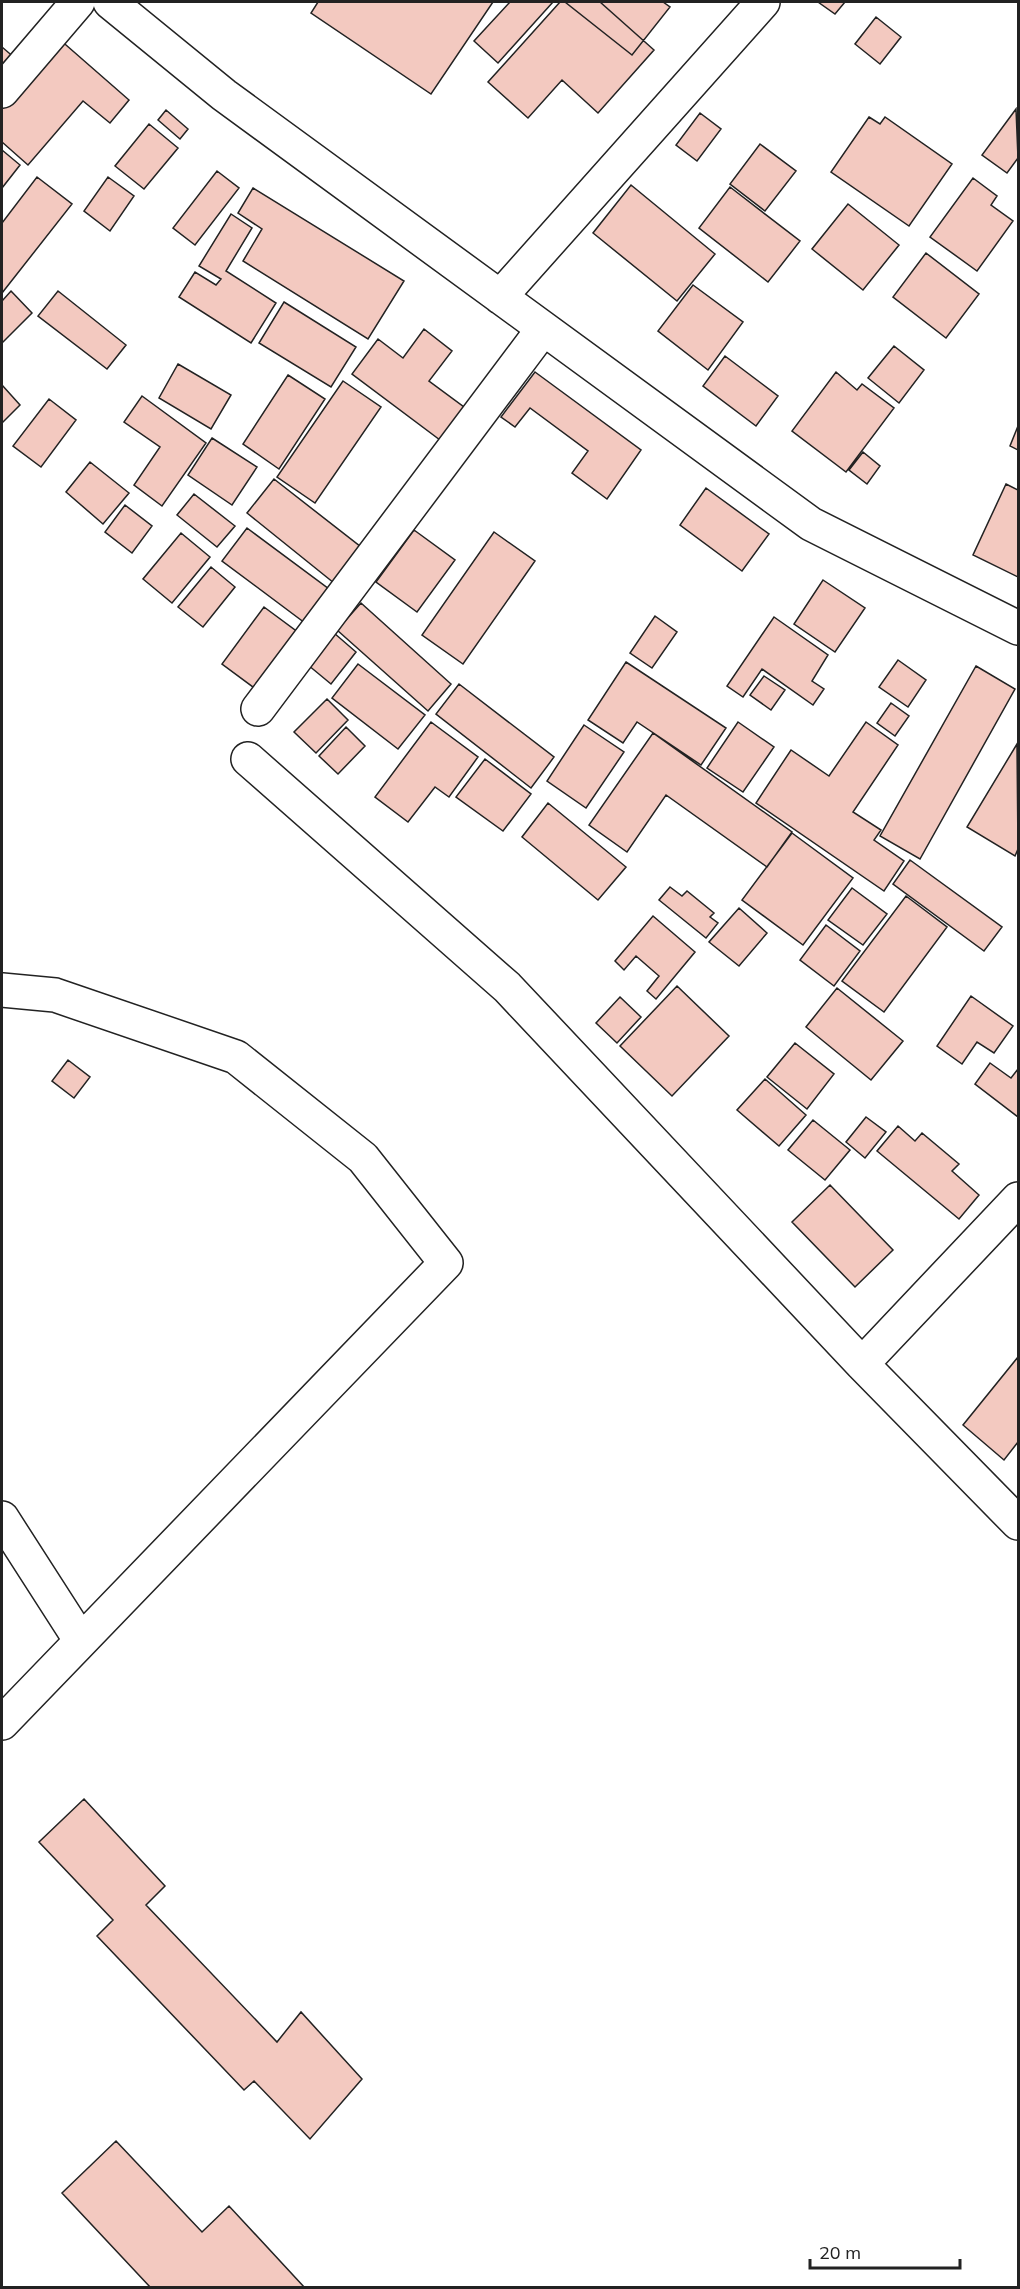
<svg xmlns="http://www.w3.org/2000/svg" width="1020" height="2289" viewBox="0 0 1020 2289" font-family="Mulish,sans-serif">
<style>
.building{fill:#f3c9c0;stroke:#222;stroke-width:1.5}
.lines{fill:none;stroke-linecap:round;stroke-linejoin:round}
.minor-casing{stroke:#222;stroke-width:36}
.minor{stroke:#fff;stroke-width:33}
</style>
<rect width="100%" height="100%" fill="#fff"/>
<path class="building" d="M 318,2 L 493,2 L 431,94 L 311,13 Z
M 510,2 L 553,2 L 498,63 L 474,41 Z
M 560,2 L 600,2 L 654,50 L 598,113 L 562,80 L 528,118 L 488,82 Z
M 565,2 L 663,2 L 670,7 L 632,55 Z
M 818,2 L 845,2 L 835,14 Z
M 876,17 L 901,37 L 880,64 L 855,44 Z
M 58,38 L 129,100 L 110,123 L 83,101 L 28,165 L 2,142 L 2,105 Z
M 2,47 L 16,59 L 2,76 Z
M 1016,109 L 1018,158 L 1007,173 L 982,155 Z
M 166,110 L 188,129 L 180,139 L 158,120 Z
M 700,113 L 721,129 L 697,161 L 676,145 Z
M 869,117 L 880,124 L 885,117 L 952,164 L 909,226 L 831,172 Z
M 149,124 L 178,148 L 144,189 L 115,166 Z
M 760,144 L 796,171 L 765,211 L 730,184 Z
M 2,150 L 20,165 L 2,188 Z
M 217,171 L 239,188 L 195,245 L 173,228 Z
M 37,177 L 72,204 L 2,293 L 2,223 Z
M 108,177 L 134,196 L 110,231 L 84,211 Z
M 973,178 L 997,196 L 991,205 L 1013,221 L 977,271 L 930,237 Z
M 631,185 L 715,254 L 677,301 L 593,233 Z
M 730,187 L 800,241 L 768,282 L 699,228 Z
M 253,188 L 404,281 L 368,339 L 243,261 L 262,229 L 238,213 Z
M 848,204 L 899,245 L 863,290 L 812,249 Z
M 231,214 L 252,228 L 226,271 L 276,303 L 251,343 L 179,297 L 195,272 L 216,285 L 221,279 L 199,266 Z
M 926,253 L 979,294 L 946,338 L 893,297 Z
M 693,285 L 743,322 L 708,370 L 658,331 Z
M 11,291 L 32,313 L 2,343 L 2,301 Z
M 58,291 L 126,345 L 107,369 L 38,316 Z
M 284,302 L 356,347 L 331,387 L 259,343 Z
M 424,329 L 452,351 L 429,381 L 468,410 L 444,443 L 352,374 L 378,339 L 403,358 Z
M 894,346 L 924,370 L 899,403 L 868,378 Z
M 725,356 L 778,396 L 756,426 L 703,386 Z
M 178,364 L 231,395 L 211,429 L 159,398 Z
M 535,372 L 641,450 L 607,499 L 572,473 L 588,451 L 530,408 L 515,427 L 501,417 Z
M 836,372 L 857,390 L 862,384 L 894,408 L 846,472 L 792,431 Z
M 288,375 L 325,399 L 279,469 L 243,444 Z
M 343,381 L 381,407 L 315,503 L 277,477 Z
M 2,385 L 20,405 L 2,423 Z
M 142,396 L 206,443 L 162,506 L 134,485 L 160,447 L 124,422 Z
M 49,399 L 76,420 L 41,467 L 13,446 Z
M 1018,426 L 1018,450 L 1010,446 Z
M 212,438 L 257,467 L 232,505 L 188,475 Z
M 863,452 L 880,466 L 867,484 L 849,470 Z
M 90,462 L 129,493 L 103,524 L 66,492 Z
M 274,479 L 361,547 L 334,583 L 247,513 Z
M 1006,484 L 1018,490 L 1018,577 L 973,555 Z
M 706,488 L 769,534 L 742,571 L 680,525 Z
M 194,494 L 235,526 L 217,547 L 177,515 Z
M 125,505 L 152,526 L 132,553 L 105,532 Z
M 247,528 L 333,592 L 309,626 L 222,561 Z
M 414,530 L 455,560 L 417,612 L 376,582 Z
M 494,532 L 535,561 L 463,664 L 422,635 Z
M 181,533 L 210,557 L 172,603 L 143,579 Z
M 211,567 L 235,587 L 203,627 L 178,607 Z
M 823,580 L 865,608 L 835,652 L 794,624 Z
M 361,603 L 451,684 L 428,711 L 337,630 Z
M 264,607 L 299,633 L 257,690 L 222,664 Z
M 655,616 L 677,632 L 652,668 L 630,653 Z
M 774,617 L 828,655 L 812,681 L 824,689 L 813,705 L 762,669 L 743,697 L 727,686 Z
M 334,633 L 356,652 L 331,684 L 308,665 Z
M 898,660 L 926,680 L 908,707 L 879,687 Z
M 626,662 L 726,728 L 701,765 L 637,722 L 623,743 L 588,720 Z
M 358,664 L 425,715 L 398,749 L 332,698 Z
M 976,666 L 1015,689 L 920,859 L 880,836 Z
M 764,676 L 785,690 L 771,710 L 750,695 Z
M 459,684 L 554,757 L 531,788 L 436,714 Z
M 327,699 L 348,720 L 316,753 L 294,732 Z
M 891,703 L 909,716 L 895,736 L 877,723 Z
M 431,722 L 478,757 L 449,797 L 435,787 L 408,822 L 375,797 Z
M 738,722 L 774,747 L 743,792 L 707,768 Z
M 866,722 L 898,745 L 853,812 L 881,830 L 874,840 L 904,861 L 884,891 L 756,803 L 791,750 L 829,776 Z
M 584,725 L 624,752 L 586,808 L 547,781 Z
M 346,727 L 365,746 L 338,774 L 319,756 Z
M 653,733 L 792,832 L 767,867 L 666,795 L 627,852 L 589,825 Z
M 1017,744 L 1018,849 L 1015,856 L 967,827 Z
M 485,759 L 531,794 L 503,831 L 456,797 Z
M 548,803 L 626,867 L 598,900 L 522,837 Z
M 792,833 L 853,878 L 803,945 L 742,900 Z
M 910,860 L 1002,927 L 984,951 L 893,884 Z
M 670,887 L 682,896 L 687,891 L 714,913 L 710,917 L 718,923 L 706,938 L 659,900 Z
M 852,888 L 887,914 L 863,945 L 828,920 Z
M 906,896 L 947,927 L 884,1012 L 842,981 Z
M 739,908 L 767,933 L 739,966 L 709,942 Z
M 653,916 L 695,952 L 656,999 L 647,991 L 659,976 L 636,956 L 624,970 L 615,961 Z
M 826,925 L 860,951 L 834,986 L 800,960 Z
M 677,986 L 729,1036 L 672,1096 L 620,1046 Z
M 837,988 L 903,1041 L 871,1080 L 806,1027 Z
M 971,996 L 1013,1026 L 994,1053 L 977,1042 L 962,1064 L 937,1046 Z
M 620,997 L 641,1017 L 617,1043 L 596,1023 Z
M 795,1043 L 834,1074 L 807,1109 L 767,1077 Z
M 68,1060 L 90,1077 L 74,1098 L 52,1081 Z
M 990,1063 L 1011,1078 L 1018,1069 L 1018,1117 L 975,1084 Z
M 765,1079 L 806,1115 L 779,1146 L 737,1110 Z
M 866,1117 L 886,1132 L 865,1158 L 846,1142 Z
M 813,1120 L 850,1150 L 825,1180 L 788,1150 Z
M 898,1126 L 915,1141 L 922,1133 L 959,1164 L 952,1171 L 979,1195 L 959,1219 L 877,1151 Z
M 830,1185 L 893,1250 L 855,1287 L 792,1222 Z
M 1018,1357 L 1018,1442 L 1004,1460 L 963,1425 Z
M 84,1799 L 165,1886 L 146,1905 L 277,2042 L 301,2012 L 362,2079 L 310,2139 L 254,2081 L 244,2090 L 97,1936 L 113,1920 L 39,1842 Z
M 116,2141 L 202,2232 L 229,2206 L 305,2288 L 151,2288 L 62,2193 Z"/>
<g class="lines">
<defs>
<path id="minor" d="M 110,2 L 224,95 L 811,524 L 1018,628
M 2,91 L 78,2
M 500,297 L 763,2
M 258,709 L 543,329
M 248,759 L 507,987 L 862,1364 L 1018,1523
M 2,990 L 55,995 L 236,1057 L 363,1158 L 446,1263 L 2,1723
M 862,1364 L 1018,1199
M 2,1518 L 81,1641"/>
</defs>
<use href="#minor" class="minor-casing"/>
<use href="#minor" class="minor"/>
</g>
<rect width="1020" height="2289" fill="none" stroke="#222222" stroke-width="6"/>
<path d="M810 2259v9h150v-9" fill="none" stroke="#222222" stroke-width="3"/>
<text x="819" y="2259" font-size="18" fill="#222222" stroke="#ffffff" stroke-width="4.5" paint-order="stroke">20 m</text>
</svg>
